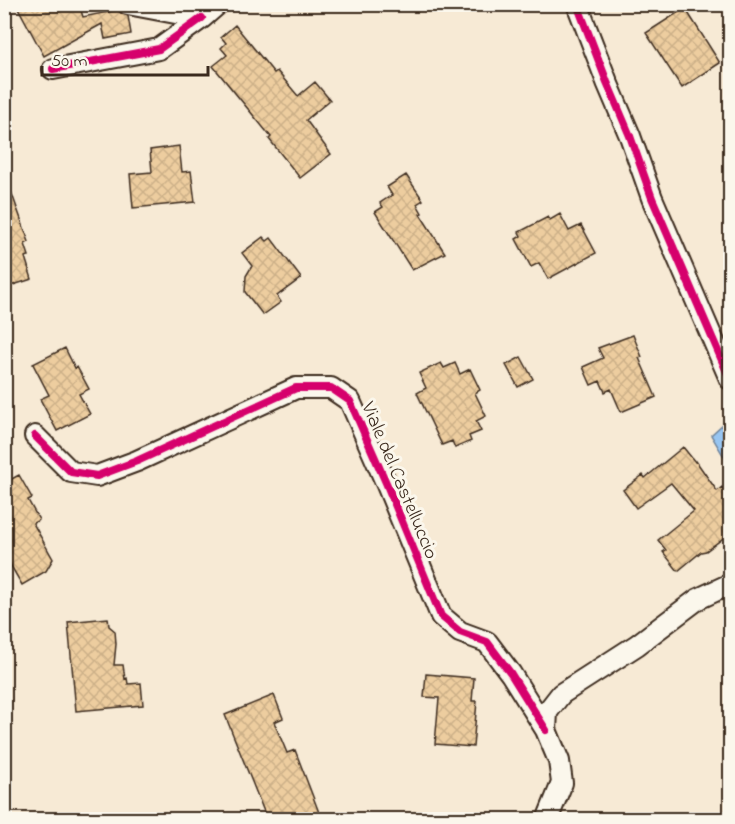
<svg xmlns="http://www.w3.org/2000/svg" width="735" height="824" viewBox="0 0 735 824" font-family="'Indie Flower',sans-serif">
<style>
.water{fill:url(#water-ripples);stroke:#72879d;stroke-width:1.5}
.building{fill:url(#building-cross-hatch);stroke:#3b2a1e;stroke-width:1.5}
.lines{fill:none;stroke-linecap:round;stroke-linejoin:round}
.minor-casing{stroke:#3b2a1e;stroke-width:24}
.minor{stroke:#fbf7ec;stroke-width:20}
.cycleway-casing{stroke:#fbf7ec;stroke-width:11}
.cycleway{stroke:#d6006c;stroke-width:8}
.labels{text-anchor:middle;stroke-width:6;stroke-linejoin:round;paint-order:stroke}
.street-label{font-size:20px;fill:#3b2a1e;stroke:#fbf7ec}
</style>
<defs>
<pattern id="water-ripples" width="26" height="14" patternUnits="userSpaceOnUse" patternTransform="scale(1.5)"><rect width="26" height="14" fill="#97c5f1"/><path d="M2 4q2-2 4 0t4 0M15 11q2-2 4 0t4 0" fill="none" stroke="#83a9ce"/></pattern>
<pattern id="building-cross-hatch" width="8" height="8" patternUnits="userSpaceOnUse" patternTransform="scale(1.5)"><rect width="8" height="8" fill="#edcd9f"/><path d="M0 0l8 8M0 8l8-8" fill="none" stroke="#ccb088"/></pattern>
</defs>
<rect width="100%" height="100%" fill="#f7ead5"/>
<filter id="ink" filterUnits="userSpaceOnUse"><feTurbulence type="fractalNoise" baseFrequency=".0167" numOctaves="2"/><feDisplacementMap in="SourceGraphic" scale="12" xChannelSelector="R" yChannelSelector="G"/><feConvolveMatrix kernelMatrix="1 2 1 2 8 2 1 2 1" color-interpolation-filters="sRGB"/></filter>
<g filter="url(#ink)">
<path class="water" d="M 723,424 L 730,436 L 730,456 L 726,460 L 711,435 Z"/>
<path class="building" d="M 16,4 L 79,4 L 83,17 L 118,10 L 121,13 L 128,16 L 131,34 L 105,39 L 102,24 L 44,56 Z
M 685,8 L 720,63 L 682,88 L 646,33 Z
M 235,25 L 274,73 L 277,71 L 298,96 L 315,82 L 330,100 L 306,120 L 331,154 L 300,178 L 269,139 L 271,137 L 213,66 L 227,55 L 221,48 L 226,43 L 221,37 Z
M 179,146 L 182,172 L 191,171 L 195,202 L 133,208 L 130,174 L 152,172 L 150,150 Z
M 406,175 L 423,200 L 417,204 L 422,213 L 420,214 L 445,253 L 412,270 L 375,212 L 383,207 L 380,203 L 392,195 L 387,187 Z
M 4,180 L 7,180 L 29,242 L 25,244 L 29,256 L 25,257 L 32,279 L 4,288 Z
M 560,214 L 569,231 L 581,225 L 596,253 L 548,279 L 539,263 L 531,267 L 516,239 L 521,236 L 519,232 L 548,217 L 550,220 Z
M 263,237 L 267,241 L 271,238 L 301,278 L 277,296 L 281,302 L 263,315 L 245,292 L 246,276 L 252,266 L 242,253 Z
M 633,335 L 642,357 L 639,358 L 656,397 L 621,412 L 611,389 L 605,392 L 600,381 L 591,385 L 583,367 L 603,358 L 598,348 Z
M 65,348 L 75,368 L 77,367 L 89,389 L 79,394 L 90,414 L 57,431 L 40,399 L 49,395 L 33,364 Z
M 521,357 L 533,379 L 518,387 L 506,365 Z
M 441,363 L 444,368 L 455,363 L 460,374 L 470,369 L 480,390 L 475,393 L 486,416 L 476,421 L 481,431 L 469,436 L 471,441 L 455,448 L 452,441 L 442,445 L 417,393 L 426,388 L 419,373 Z
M 683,447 L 695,462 L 696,461 L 717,491 L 722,487 L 730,498 L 730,533 L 706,551 L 701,552 L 678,571 L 663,552 L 666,550 L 658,540 L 694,511 L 671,483 L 636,508 L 623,490 L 643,475 L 645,478 Z
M 19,475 L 32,498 L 28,500 L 39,520 L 33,523 L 53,559 L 46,571 L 22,585 L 4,554 L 4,483 Z
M 108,618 L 109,626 L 115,631 L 116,644 L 114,665 L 123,665 L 125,679 L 127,678 L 128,684 L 141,683 L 143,705 L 76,711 L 68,622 Z
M 426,674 L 474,678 L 472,701 L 477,701 L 473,747 L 435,744 L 439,698 L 424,697 Z
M 274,695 L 283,718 L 274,722 L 287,753 L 295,750 L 320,815 L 309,819 L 267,819 L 225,715 Z"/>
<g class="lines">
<defs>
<path id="minor" d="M 128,4 L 202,18 L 218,4
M 577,4 L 607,82 L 630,136 L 652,198 L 730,379
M 53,69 L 159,49 L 202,18
M 35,436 L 71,472 L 97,476 L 137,461 L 296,388 L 331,388 L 350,401 L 387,485 L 441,616 L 460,632 L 487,642 L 511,674 L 546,730
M 547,820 L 562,783 L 559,761 L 546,730 L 547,712 L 561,694 L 637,645 L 698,599 L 730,584"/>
</defs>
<use href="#minor" class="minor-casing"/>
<use href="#minor" class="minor"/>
<defs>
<path id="cycleway" d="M 577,4 L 607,82 L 630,136 L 652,198 L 730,379
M 53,69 L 159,49 L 202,18
M 35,436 L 71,472 L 97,476 L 137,461 L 296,388 L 331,388 L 350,401 L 387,485 L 441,616 L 460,632 L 487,642 L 511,674 L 546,730"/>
</defs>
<use href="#cycleway" class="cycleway-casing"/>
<use href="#cycleway" class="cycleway"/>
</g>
</g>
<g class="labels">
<g class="street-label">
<text transform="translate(401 480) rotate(67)" y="7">Viale del Castelluccio</text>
</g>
</g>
<rect width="735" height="824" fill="none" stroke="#fbf7ec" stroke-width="24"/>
<rect x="12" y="12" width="711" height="800" fill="none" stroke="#3b2a1e" stroke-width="2" filter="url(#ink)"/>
<path d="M42 66v9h166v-9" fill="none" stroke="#3b2a1e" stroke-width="3"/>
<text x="51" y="66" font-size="18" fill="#3b2a1e" stroke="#fbf7ec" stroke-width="4.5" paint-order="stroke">50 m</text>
</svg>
